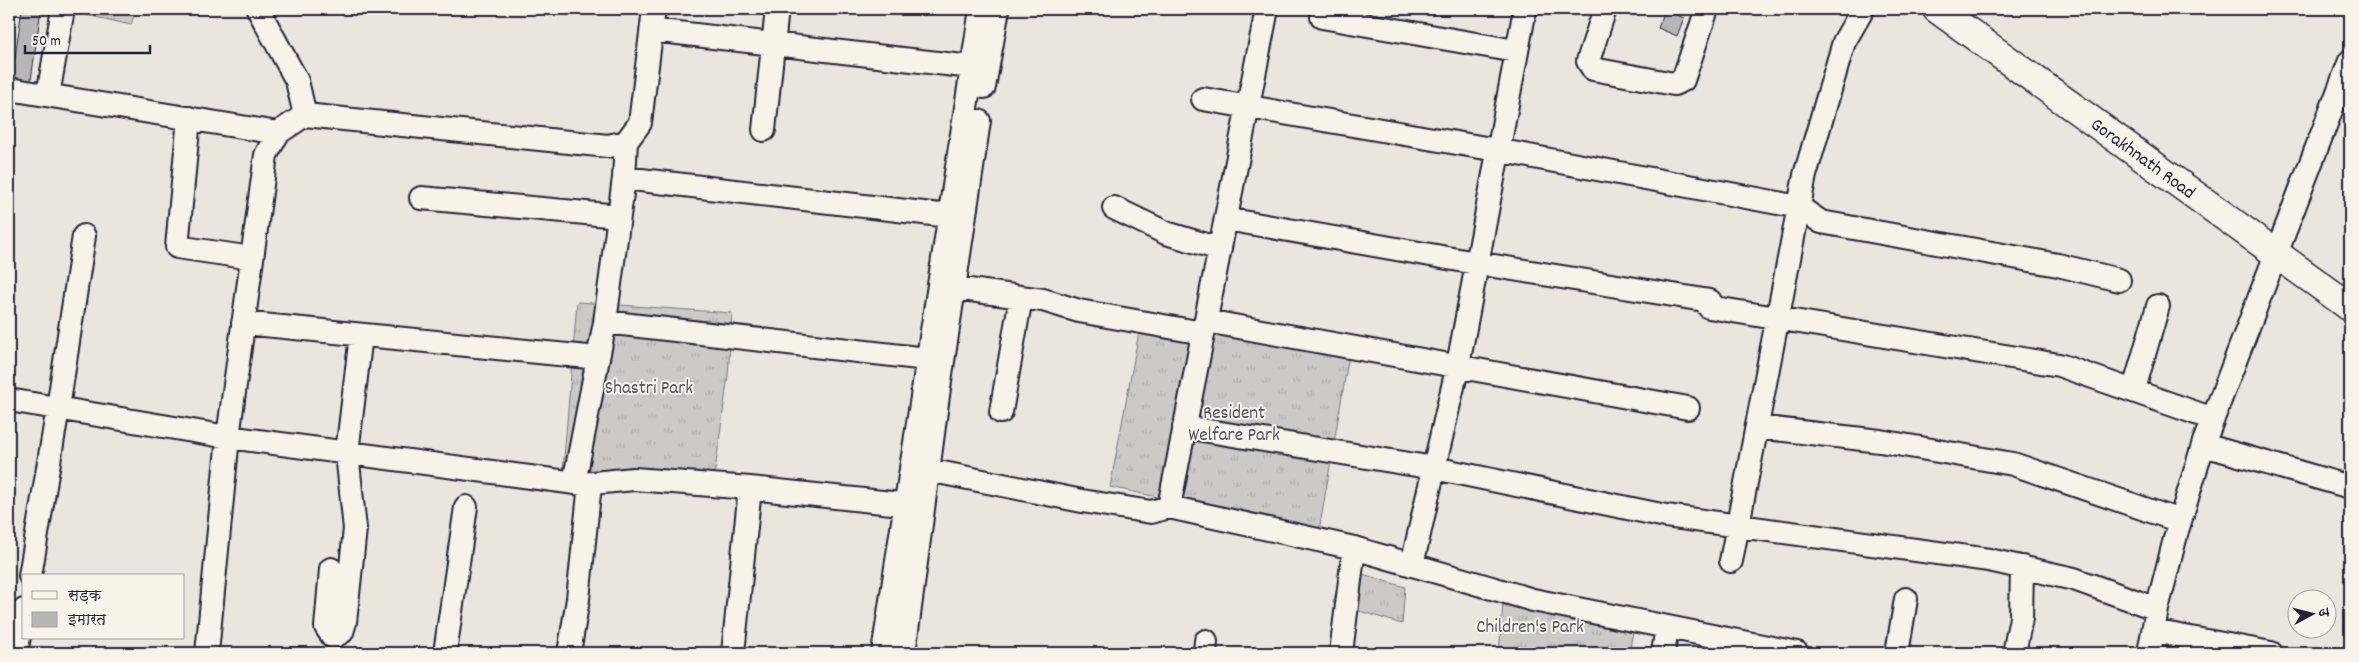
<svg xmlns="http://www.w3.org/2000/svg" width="2359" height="662" viewBox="0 0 2359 662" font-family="Dekko,'Playpen Sans Deva',sans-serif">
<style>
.grass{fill:url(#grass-tufts);stroke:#787680}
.building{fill:#b8b6b5;stroke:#22223b}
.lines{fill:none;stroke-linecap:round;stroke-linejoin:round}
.minor-casing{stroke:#22223b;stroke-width:26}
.major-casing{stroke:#22223b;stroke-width:31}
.minor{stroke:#f7f3e8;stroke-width:22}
.major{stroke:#f7f3e8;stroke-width:28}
.labels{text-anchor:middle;stroke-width:4;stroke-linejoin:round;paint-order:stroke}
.street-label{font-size:19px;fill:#22223b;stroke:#f7f3e8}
.park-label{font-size:19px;fill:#555465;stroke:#f7f3e8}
</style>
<defs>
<pattern id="grass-tufts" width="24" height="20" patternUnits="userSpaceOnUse" patternTransform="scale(1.25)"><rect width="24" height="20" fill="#cdc9c6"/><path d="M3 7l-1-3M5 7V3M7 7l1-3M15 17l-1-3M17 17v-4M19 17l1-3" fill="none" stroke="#b0acab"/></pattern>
</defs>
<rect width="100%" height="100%" fill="#eae6de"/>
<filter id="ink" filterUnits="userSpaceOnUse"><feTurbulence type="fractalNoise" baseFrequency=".02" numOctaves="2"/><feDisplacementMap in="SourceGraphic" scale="10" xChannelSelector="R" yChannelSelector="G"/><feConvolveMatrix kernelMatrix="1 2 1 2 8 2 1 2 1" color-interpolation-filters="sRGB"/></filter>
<g filter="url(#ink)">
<path class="grass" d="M 79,9 L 136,9 L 131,25 L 78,13 Z
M 577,302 L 732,313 L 728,376 L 713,485 L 562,482 Z
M 1143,311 L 1349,355 L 1319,531 L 1110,487 Z
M 1343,568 L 1405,587 L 1402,624 L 1333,603 Z
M 1504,591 L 1635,621 L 1629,653 L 1499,653 Z
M 216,649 L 273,653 L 215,653 Z"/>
<path class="building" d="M 22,9 L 41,9 L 30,87 L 11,84 Z
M 1665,10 L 1684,18 L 1677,36 L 1658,28 Z"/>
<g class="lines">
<defs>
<path id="minor" d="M 258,9 L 297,81 L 305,115
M 1525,9 L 1458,365 L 1434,468 L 1666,516 L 1989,560 L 2074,579 L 2157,609
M 1605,9 L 1588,61 L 1593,69 L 1674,84 L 1683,80 L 1707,9
M 1322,17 L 1516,51
M 652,30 L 972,67
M 984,87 L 998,9
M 9,89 L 278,133
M 48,95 L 63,9
M 1203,99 L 1497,150 L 1799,207 L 1821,222 L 2058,265 L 2119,280
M 189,118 L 177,247 L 252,258
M 764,130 L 777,9
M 624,178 L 949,216
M 421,198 L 619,216
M 1114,208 L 1166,233 L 1220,249
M 1226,219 L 1476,263 L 1710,301
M 955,288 L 1043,300 L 1079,311 L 1203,333
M 1709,307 L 2059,365 L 2213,419
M 1206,321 L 1688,408
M 605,322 L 927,359
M 243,323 L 598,358
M 2134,389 L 2158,306
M 9,400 L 228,437 L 583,484 L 634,479 L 750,488 L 733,653
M 1001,412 L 1021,297
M 1184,427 L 1434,468 L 1412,565
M 1757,427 L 1880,441 L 2013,464 L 2180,521
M 2204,445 L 2350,487
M 928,470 L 1082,501 L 1151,512 L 1169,507 L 1354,548 L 1533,600 L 1797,653
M 574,483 L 605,322 L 624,178 L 626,142
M 750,488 L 920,506
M 1169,507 L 1267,9
M 1731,561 L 1805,175 L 1844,42 L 1863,9
M 331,569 L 326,627 L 333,637 L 342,632 L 345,622 L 355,529 L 347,453 L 361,335
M 30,576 L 58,408 L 84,236
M 2153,631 L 2271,653
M 16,653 L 24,610
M 207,653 L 228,437 L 266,155 L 278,133 L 305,115 L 608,146 L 626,142 L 640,123 L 654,9
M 445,653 L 466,507
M 569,653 L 578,599 L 590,484
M 883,653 L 981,9
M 904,653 L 939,388 L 979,121
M 1205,653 L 1206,641
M 1341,653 L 1354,548
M 1663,653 L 1667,627
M 1897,653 L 1906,599
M 2014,653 L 2021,618 L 2022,567
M 2149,653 L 2157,609 L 2177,531 L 2204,442 L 2350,61"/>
<path id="major" d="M 1937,9 L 2350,307"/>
</defs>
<use href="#minor" class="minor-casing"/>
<use href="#major" class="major-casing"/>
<use href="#minor" class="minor"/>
<use href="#major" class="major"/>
</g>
</g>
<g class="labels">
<g class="street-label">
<text transform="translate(2144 157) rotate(36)" y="7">Gorakhnath Road</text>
</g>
<g class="park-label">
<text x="649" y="393">Shastri Park</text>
<text x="1234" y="418">Resident<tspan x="1234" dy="22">Welfare Park</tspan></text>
<text x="1530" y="632">Children's Park</text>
</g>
</g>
<rect width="2359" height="662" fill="none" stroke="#f7f3e8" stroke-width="30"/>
<rect x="15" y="15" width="2329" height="632" fill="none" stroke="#22223b" stroke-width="2" filter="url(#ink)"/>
<rect x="22" y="574" width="162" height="65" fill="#f7f3e8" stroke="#a29fa3"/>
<rect x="32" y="591" width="25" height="8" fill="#f7f3e8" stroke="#a29fa3"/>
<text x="68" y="600" font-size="15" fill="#22223b">सड़क</text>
<rect x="32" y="612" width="25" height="15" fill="#b8b6b5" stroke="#a29fa3"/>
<text x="68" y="624" font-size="15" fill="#22223b">इमारत</text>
<g transform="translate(2312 614) rotate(83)"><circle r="24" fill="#f7f3e8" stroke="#a29fa3"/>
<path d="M0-4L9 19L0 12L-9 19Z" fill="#22223b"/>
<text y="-8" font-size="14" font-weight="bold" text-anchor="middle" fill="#22223b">उ</text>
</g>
<path d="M25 45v8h125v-8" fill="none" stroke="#22223b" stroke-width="2.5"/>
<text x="32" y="45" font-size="15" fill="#22223b" stroke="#f7f3e8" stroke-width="4" paint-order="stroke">50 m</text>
</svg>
